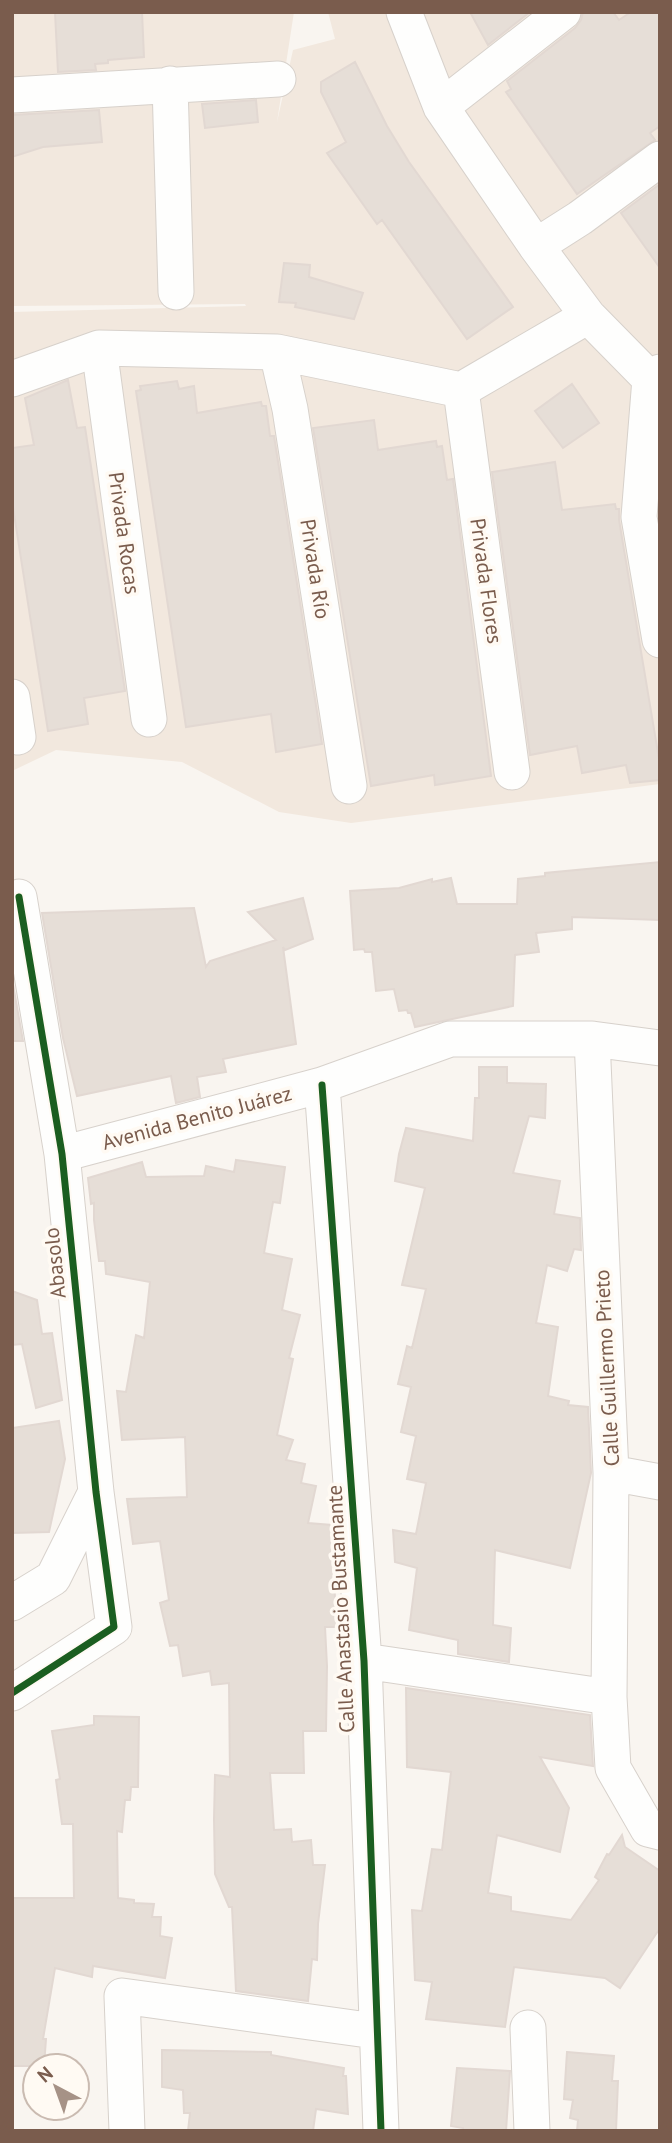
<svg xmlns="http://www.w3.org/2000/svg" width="672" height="2143" viewBox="0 0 672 2143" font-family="'PT Sans',sans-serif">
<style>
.residential{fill:#f2e8de}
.building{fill:#e6ded7;stroke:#e2d8d2;stroke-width:2}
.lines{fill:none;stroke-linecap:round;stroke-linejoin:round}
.street-casing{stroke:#d7d1cb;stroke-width:37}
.street{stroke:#fefefd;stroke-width:35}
.cycleway-casing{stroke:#fffaf3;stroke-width:11}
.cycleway{stroke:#1b5e20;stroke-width:7}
.labels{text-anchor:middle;stroke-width:7;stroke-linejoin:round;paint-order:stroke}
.street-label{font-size:21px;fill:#7a5c4d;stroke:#fffaf3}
</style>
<rect width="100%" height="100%" fill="#f9f5f0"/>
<path class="residential" d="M 12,12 L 294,12 L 277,122 L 293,50 L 335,39 L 328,12 L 660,12 L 660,784 L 351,823 L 279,812 L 182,762 L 56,750 L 12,771 L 12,312 L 246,306 L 245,304 L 12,306 Z"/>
<path class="building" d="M 55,12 L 142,12 L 144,57 L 108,60 L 108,63 L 95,64 L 96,70 L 58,72 Z
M 470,12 L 530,12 L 488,45 Z
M 583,12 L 613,12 L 619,20 L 631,12 L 660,12 L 660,126 L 650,133 L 655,140 L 577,194 L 506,92 L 511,89 L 507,81 L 575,28 L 581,20 Z
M 355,62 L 387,126 L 409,162 L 513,307 L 467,339 L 382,220 L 377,224 L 327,153 L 346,142 L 321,92 L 321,82 Z
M 256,100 L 258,122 L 205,128 L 202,104 Z
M 99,110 L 102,142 L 43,147 L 12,157 L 12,115 Z
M 660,184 L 660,268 L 621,213 Z
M 284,263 L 310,265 L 309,277 L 363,293 L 354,319 L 295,307 L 296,303 L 279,302 Z
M 68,380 L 77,428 L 85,427 L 125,691 L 84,698 L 88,724 L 48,731 L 12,501 L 12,448 L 34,445 L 25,398 Z
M 177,381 L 179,389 L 194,386 L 197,413 L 261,402 L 262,406 L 266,406 L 270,436 L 274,436 L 322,744 L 276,752 L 271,714 L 186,727 L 136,391 L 141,390 L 140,386 Z
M 572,384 L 599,423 L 563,448 L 535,411 Z
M 374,420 L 378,450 L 436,441 L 437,447 L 442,446 L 447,480 L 453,479 L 491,776 L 435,785 L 434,775 L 371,786 L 313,428 Z
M 555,462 L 562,510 L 615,504 L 616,509 L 619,509 L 619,520 L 660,765 L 660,780 L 630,783 L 626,765 L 582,773 L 577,746 L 530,755 L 492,472 Z
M 660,862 L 660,920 L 572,917 L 572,929 L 536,933 L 539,952 L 515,955 L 513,1006 L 415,1027 L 411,1013 L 408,1013 L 407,1010 L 399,1011 L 394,989 L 376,991 L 372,952 L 365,952 L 364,949 L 354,950 L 350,891 L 399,888 L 432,879 L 432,882 L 451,878 L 457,904 L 517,904 L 518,879 L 545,876 L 545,873 Z
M 303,898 L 313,939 L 285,950 L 283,947 L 296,1044 L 223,1059 L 226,1072 L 197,1077 L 200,1097 L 176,1103 L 171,1076 L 77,1096 L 63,1038 L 42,913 L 194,908 L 206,967 L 210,961 L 276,940 L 248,912 Z
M 12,979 L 23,1041 L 12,1041 Z
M 479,1067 L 507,1067 L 507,1083 L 546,1084 L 545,1118 L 529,1116 L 513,1173 L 560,1181 L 554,1214 L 580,1218 L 581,1250 L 574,1249 L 567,1271 L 547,1265 L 536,1323 L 558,1327 L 548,1396 L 569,1401 L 568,1405 L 588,1407 L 591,1473 L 570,1568 L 495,1550 L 493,1625 L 511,1628 L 509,1662 L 458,1654 L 458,1640 L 409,1630 L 417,1568 L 395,1562 L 393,1530 L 416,1534 L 426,1483 L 407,1479 L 416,1436 L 401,1432 L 411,1387 L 398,1384 L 407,1346 L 412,1348 L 426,1289 L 402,1285 L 425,1188 L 395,1181 L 399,1154 L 406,1128 L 473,1141 L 475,1098 L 479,1098 Z
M 236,1160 L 285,1167 L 280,1203 L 273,1202 L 264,1253 L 292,1259 L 282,1310 L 300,1315 L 289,1358 L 293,1359 L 277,1435 L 293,1440 L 286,1460 L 305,1464 L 301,1483 L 316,1486 L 308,1523 L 332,1525 L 335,1599 L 337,1599 L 340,1627 L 325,1627 L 327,1666 L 326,1731 L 303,1731 L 304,1773 L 270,1773 L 274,1830 L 291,1829 L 292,1842 L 311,1840 L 313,1865 L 325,1865 L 318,1924 L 317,1960 L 312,1959 L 308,2001 L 236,1991 L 232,1907 L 229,1907 L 215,1874 L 214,1819 L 215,1775 L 230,1777 L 229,1683 L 212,1685 L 210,1671 L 183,1676 L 178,1645 L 170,1646 L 160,1603 L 169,1600 L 160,1541 L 133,1544 L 127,1499 L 187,1497 L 185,1437 L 122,1440 L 117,1391 L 126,1392 L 136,1335 L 144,1338 L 150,1282 L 106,1274 L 105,1261 L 99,1261 L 94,1220 L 94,1203 L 91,1204 L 88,1178 L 142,1162 L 146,1177 L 204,1176 L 206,1166 L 234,1172 Z
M 12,1291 L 37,1300 L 42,1334 L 52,1333 L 62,1400 L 36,1408 L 22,1344 L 12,1345 Z
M 59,1421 L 65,1459 L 49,1532 L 12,1533 L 12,1428 Z
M 406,1688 L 590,1715 L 593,1766 L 540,1757 L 569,1808 L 560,1852 L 497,1835 L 488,1893 L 511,1897 L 511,1911 L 571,1920 L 599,1880 L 595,1877 L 607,1854 L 609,1855 L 622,1835 L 625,1847 L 660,1871 L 660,1928 L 620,1988 L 605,1978 L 514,1967 L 505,2027 L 426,2019 L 432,1982 L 415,1980 L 412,1910 L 422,1911 L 432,1849 L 442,1850 L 451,1772 L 407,1767 Z
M 94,1716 L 139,1717 L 138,1787 L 131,1787 L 130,1800 L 125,1800 L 122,1832 L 117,1831 L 118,1898 L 134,1900 L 134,1903 L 154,1904 L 152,1917 L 161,1917 L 160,1936 L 172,1938 L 165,1978 L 93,1966 L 92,1977 L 55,1968 L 43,2039 L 46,2039 L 44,2066 L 12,2066 L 12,1898 L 74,1898 L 73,1824 L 62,1824 L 56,1780 L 60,1779 L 52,1731 L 94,1725 Z
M 162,2050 L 271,2052 L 271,2055 L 344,2068 L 343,2076 L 346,2076 L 348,2114 L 316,2109 L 313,2131 L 188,2131 L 190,2113 L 184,2113 L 183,2090 L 162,2087 Z
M 567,2052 L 614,2056 L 612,2081 L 618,2081 L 616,2131 L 577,2131 L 578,2120 L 570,2118 L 573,2100 L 564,2099 Z
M 457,2068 L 510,2071 L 506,2131 L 463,2131 L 463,2128 L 451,2126 Z"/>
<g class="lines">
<defs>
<path id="street" d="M 404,12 L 441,107 L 536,246 L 588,316 L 650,379 L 660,386
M 170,84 L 176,292
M 12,95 L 278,79
M 441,107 L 563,12
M 536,246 L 580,218 L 660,159
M 99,348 L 149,719
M 277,352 L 290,409 L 349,786
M 660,372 L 650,379 L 639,517 L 660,640
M 12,379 L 99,348 L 277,352 L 461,390 L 588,316
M 461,390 L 512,772
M 12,697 L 18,737
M 592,1039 L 611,1473 L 609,1697 L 613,1768 L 648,1829 L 660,1832
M 322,1085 L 364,1661 L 381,2131
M 62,1154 L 322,1085 L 450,1039 L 592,1039 L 660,1048
M 611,1473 L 660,1482
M 12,1603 L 53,1578 L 96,1492
M 364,1661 L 609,1697
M 12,1693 L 114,1627 L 96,1492 L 62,1154 L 19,897
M 528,2028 L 532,2131
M 127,2131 L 122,1996 L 375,2031"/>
</defs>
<use href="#street" class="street-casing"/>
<use href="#street" class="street"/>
<defs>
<path id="cycleway" d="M 322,1085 L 364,1661 L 381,2131
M 12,1693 L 114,1627 L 96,1492 L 62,1154 L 19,897"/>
</defs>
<use href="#cycleway" class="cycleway-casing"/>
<use href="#cycleway" class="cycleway"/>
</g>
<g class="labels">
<g class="street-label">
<text transform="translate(124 533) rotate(82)" y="7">Privada Rocas</text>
<text transform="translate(315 569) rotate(81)" y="7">Privada Río</text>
<text transform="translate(486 581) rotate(82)" y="7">Privada Flores</text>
<text transform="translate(197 1118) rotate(-15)" y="7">Avenida Benito Juárez</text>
<text transform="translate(55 1263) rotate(-96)" y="7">Abasolo</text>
<text transform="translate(607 1368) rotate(-93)" y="7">Calle Guillermo Prieto</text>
<text transform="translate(341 1609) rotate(-93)" y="7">Calle Anastasio Bustamante</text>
</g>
</g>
<rect width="672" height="2143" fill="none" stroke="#7a5c4d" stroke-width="28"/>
<g transform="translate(56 2087) rotate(319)"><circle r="33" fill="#fffaf3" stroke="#cabbb1" stroke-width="2"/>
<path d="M0-5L12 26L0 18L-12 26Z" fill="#a69286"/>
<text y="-10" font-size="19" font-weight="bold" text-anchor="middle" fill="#7a5c4d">N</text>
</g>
</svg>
